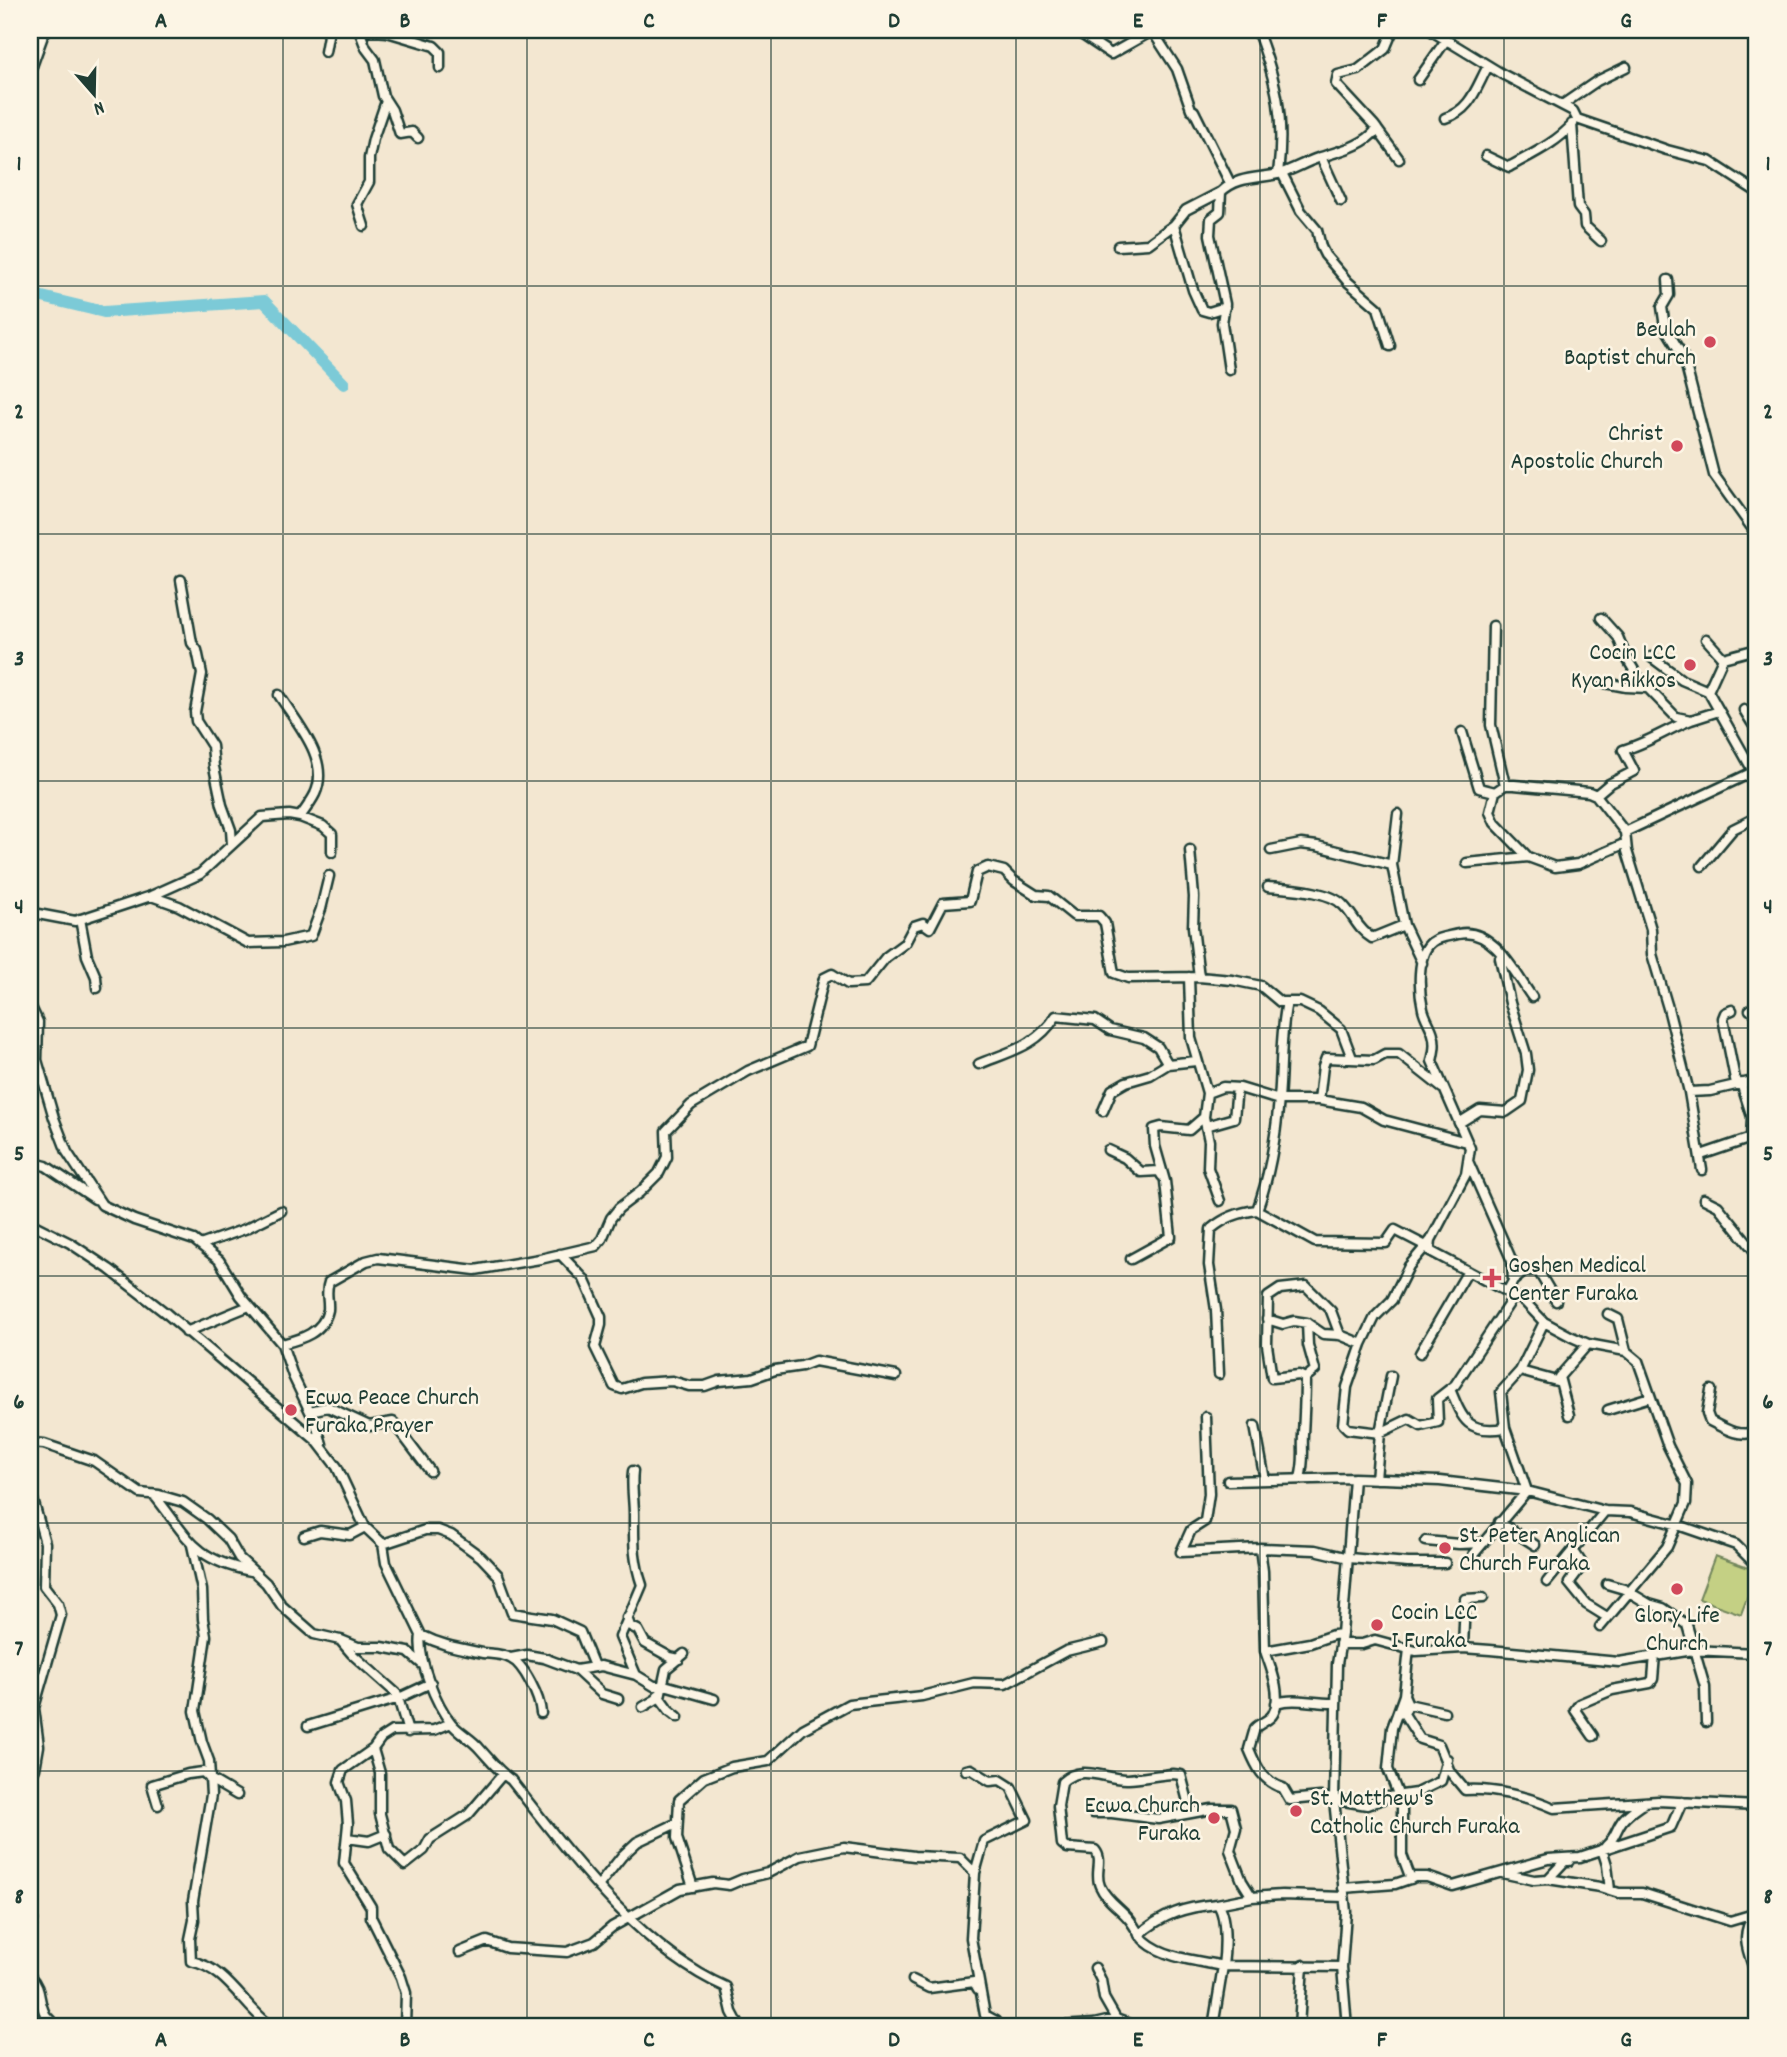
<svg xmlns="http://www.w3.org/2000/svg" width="1787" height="2057" viewBox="0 0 1787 2057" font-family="Dekko,sans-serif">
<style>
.green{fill:#c4d084;stroke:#72865c;stroke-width:2}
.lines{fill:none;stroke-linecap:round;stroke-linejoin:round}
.river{stroke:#7bcad7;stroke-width:12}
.minor-casing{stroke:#1f3d34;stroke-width:13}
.major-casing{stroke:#1f3d34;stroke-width:15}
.minor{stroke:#fcf5e5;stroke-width:8}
.major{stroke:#fcf5e5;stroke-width:10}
.grid{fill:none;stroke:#1f3d34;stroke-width:2;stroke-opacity:0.55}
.poi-dot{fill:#d1495b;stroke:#fcf5e5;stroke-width:2.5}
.labels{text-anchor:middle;stroke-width:5;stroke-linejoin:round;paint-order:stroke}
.poi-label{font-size:24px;fill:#1f3d34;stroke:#fcf5e5;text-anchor:start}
.neatline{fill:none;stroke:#1f3d34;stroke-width:2.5}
.grid-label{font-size:23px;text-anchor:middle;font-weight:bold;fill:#1f3d34}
</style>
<rect width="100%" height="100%" fill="#f3e7d1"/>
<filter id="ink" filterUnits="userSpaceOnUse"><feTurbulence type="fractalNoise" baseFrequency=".0143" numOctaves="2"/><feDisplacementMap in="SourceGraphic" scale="14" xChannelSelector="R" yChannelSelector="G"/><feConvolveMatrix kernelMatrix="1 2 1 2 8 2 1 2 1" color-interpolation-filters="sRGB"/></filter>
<g filter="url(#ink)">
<path class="green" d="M 1715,1556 L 1757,1571 L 1741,1614 L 1699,1599 Z"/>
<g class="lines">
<path class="river" d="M 30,294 L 104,312 L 264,301 L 344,384"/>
<defs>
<path id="minor" d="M 359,30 L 366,48 L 375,60 L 383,96 L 392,110 L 400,134 L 412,132 L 418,138
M 359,30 L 387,32 L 434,46 L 440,52 L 440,68
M 1075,30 L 1111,54 L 1150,32 L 1155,35 L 1177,69 L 1191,109 L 1194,111 L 1230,183
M 1257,30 C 1277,82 1285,118 1278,174
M 1430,30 L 1502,74 L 1573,111 L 1577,119 L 1667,150 L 1709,161 L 1757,192
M 325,52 L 329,30
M 1418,80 L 1446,40
M 1562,105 L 1597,81 L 1626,67
M 1445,118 C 1471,110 1476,88 1488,66
M 1572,124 L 1578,207 L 1584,215 L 1585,226 L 1601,241
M 1377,129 L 1399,159
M 1486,156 L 1509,167 C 1532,154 1555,144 1573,124
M 1321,157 L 1341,201
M 1282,173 L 1301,211 L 1317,230 L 1321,247 L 1325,255 L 1348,282 L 1378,308 L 1390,346
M 1174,225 L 1193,290 L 1202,310 L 1209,312 L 1225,307
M 364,226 L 357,204 L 369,182 L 369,158 L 373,139 L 386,101
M 1118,246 L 1148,244 L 1174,225 L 1186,210 L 1221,192
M 1668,280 L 1669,295 L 1662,307 L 1665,327 L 1684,358 L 1714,475 L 1757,535
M 1229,370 L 1222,323 L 1225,304 L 1210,235 L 1211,219 L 1220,212 L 1221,192 C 1238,175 1261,179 1282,173 C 1294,169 1306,162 1318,158 C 1338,151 1363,147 1377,129 L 1374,125 L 1336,84 L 1338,75 L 1358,70 L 1385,49 L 1393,30
M 181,580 L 192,643 L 197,650 L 202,674 L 195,712 L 196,721 L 212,746 L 214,767 L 222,805 L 231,830 L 232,844
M 1601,618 L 1618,637 L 1626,657 L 1640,680 L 1676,717 L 1691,720 L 1719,711
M 1493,626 L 1491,725 L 1505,785
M 1706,639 L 1723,658 L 1757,649
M 1651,657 L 1682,680 L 1708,691 L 1757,778
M 1605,683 L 1626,687 L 1648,688
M 1708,691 L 1723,658
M 279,695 C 296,722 331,760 315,794 C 311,802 305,810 300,817
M 1744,710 L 1757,731
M 1462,732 L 1479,788 L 1495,792 L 1505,785 L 1514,785 L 1589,792 L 1596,795 L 1625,832 L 1627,851 L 1651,929 L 1652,954 L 1668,1008 L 1689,1092 L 1702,1170
M 1495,792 L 1490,812 L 1495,823 L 1528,857
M 1596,795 L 1609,784 L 1634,771 L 1623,750 C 1648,743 1668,729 1691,720
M 1398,814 L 1392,865 L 1404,925
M 1625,832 L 1753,772
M 1190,850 L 1194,897 L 1193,927 L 1199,977
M 1271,850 L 1301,844 L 1317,846 L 1392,865
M 1467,863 L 1528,857 L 1555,867 L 1578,864 L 1626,843
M 1702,866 L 1733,829 L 1757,817
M 1268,887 C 1288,889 1329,890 1343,905 C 1354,916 1358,930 1372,938 L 1404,925 L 1422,963
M 151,896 L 179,906 L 248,943 L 283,942 L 311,936 L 321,909 L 329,876
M 30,908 L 38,914 L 75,921 L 151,896 L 200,874 L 262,817 L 289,815 L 300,817 L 323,826 L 332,834 L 332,852
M 80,919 L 87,956 L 96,977 L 97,988
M 1532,997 C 1516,975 1493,926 1458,934 C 1451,936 1438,937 1432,942 C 1416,954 1419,992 1423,1009 C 1425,1018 1431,1026 1433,1034 C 1436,1043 1434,1052 1432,1061 L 1470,1148 L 1466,1174 L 1431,1240 L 1430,1251 L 1524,1301 L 1544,1322 L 1572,1337 L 1588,1344 L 1626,1351 L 1638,1361 L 1668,1446 L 1687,1484 L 1686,1503 L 1667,1547 L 1600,1627
M 30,1005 L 38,1022 L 37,1060 L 54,1118 L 67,1152 L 102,1205 L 134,1220 L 194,1240 L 219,1260 L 241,1296 L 282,1344 L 293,1376 L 316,1424 L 322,1444
M 1732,1010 L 1725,1013 L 1723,1018 L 1736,1084
M 1750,1010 L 1757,1004
M 979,1064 C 1011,1051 1037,1046 1056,1016 L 1095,1020 L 1110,1030 L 1144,1038 L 1158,1047 L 1168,1064
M 1741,1083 L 1752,1117 L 1751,1138 L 1753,1150
M 1689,1092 L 1710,1091 L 1757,1080
M 1207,1093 L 1223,1087 L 1240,1088 L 1279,1100 L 1319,1100 L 1361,1107 L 1384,1120 L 1467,1142
M 1319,1100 L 1323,1066 L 1326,1058 L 1374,1060 L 1385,1054 L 1399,1054 L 1442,1088
M 1103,1111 L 1112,1090 L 1126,1082 L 1150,1075 L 1168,1064 L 1196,1061
M 1204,1117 L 1209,1141 L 1208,1168 L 1220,1201
M 1459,1123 L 1480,1110 L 1506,1112 L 1522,1101 L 1528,1070 L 1526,1054 L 1510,1003 L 1500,958
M 1206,1126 L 1234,1118 L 1237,1088
M 1108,1150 L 1125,1158 L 1141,1172 L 1159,1171 L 1162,1176
M 1701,1155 L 1751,1138
M 1468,1161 L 1512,1261 L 1513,1281 L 1507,1292
M 30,1162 L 46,1166 L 95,1199
M 1704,1199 L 1718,1206 L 1757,1254
M 1257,1210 L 1315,1242 L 1386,1243 L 1395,1230 L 1426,1246
M 30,1223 L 70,1243 L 109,1269 L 167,1314 L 317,1441 L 337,1467 L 365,1527 L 383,1544 L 386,1563 L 421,1635 C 417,1659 436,1704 451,1723 C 459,1733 472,1739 480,1749 C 490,1760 499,1772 511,1780 C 569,1853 639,1949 726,1987 L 732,2012 L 740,2027
M 200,1245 L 245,1229 L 281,1211
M 560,1254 L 584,1279 L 601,1317 L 601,1325 L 595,1347 L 614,1386 L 622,1389 L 641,1383 L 672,1381 L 689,1386 L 705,1386 L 719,1381 L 752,1378 L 775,1370 L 802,1366 L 815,1361 L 896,1376
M 1131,1259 L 1171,1237 L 1165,1181 L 1155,1146 L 1154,1129 L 1161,1127 L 1189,1130 L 1204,1117 L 1207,1093 L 1191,1038 L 1189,977
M 1513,1281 L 1524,1272 L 1537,1269 L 1556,1301
M 1608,1314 L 1618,1319 L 1626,1351
M 1267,1319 L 1283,1324 L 1294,1321 L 1307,1323 L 1323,1334 L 1340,1335 L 1362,1344
M 186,1332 L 249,1306
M 282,1344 C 301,1339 323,1333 328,1310 C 329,1300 325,1292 329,1282 L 366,1261 L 378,1258 L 475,1270 L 540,1259 L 596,1246 L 602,1239 L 611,1218 L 619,1208 L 640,1192 L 659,1173 L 667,1157 L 666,1131 L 691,1105 L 748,1071 L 807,1046 L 824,978 L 832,974 L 848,984 L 865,983 L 886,957 L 905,943 L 914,926 L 923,923 L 930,928 L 943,903 L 970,901 L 977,872 L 988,867 L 1004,871 L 1014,881 L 1036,895 L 1049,896 L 1074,916 L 1099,916 L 1105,923 L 1114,973 L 1128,978 L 1199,977 L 1232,980 L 1261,986 L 1280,1002 L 1300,1002 L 1319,1011 L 1341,1029 L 1352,1058
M 1420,1353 L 1468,1271
M 1520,1371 L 1560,1382
M 1219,1374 L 1216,1310 L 1209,1265 L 1211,1229 C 1225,1217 1239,1212 1257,1210 C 1270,1175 1276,1135 1279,1099 C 1282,1066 1280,1034 1287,1002
M 1391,1376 L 1380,1433 L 1348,1429 L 1343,1424 L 1347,1387 L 1362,1344 L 1375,1317 L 1392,1300 L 1409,1266 L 1431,1240
M 1305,1378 L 1315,1370 L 1308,1345 L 1307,1323
M 1450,1389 C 1463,1421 1468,1434 1505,1428 L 1527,1491 L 1473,1555
M 1711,1390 L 1707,1413 L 1710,1421 C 1727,1430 1738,1437 1757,1432
M 1608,1410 L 1650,1397
M 310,1411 L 328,1407 L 369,1426 L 393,1422 L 430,1471
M 1569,1415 L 1559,1377 L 1588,1344
M 1206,1417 L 1209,1494 L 1205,1521 L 1191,1530 L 1181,1552 L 1260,1548 L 1315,1550 L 1349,1558 L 1408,1563 L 1445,1563
M 1255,1426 L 1265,1480
M 1505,1428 L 1501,1392 L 1520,1371 L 1544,1322
M 30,1443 L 44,1444 L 94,1461 L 140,1493 L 159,1495 L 183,1502 L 207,1519 L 228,1539 L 239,1558 L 266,1583 L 282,1606 L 314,1634 L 340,1640 L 352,1654 L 397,1694 L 408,1732
M 633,1471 C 631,1486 634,1500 634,1515 C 634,1542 633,1559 642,1585 L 620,1637 L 636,1675
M 1300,1478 C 1305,1461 1302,1450 1303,1434 C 1304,1415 1305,1397 1305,1378 L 1299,1375 L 1272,1378 L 1267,1345 L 1268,1297 L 1280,1289 L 1306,1286 L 1331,1311 L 1340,1335
M 1376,1479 L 1380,1433 L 1409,1419 L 1421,1426 L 1438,1422 L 1437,1399 L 1455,1385 L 1514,1296
M 1228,1481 L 1354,1478
M 30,1489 L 45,1543 L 44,1586 L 58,1604 L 61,1615 L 34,1708 L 39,1746 L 35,1769 L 30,1778
M 154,1495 C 189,1538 192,1559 251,1571
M 1499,1522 L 1535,1545
M 304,1536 L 320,1531 L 350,1535 L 365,1527
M 1426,1541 L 1459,1544 L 1483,1543
M 383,1544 L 425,1530 L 438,1530 L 451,1535 L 481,1557 L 498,1575 L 512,1613 L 552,1619 L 580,1632 L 594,1666
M 192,1545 L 202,1590 L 203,1619 L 206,1636 L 195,1711 L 202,1742 L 209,1761 L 211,1795 L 193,1901 L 194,1920 L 190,1939 L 191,1961 C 228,1969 242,2005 272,2027
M 1260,1548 L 1263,1571 L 1265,1651 L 1310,1643 L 1333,1635 L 1342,1634
M 1573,1550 L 1581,1562 L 1581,1567 L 1569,1583 L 1586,1604 L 1607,1617
M 1547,1582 L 1605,1511
M 1607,1584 L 1624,1589 L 1649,1604 L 1663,1608 L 1687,1625 L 1705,1687 L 1706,1722
M 627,1618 L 630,1626 L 638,1630 L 645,1643 L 670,1657 L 679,1659
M 421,1635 C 443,1646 459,1648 483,1653 C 491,1654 503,1654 510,1658 C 524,1664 540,1698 541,1713
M 341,1640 L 358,1647 L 382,1647 L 408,1652 L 422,1664
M 1340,1644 L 1362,1644 L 1375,1640 L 1416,1651 L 1463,1648 L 1490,1650 L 1619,1662 L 1693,1650 L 1755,1653 L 1757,1650
M 1463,1648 L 1465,1599 L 1483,1598
M 1409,1649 L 1404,1695 L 1408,1704 L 1404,1714 L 1420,1739 L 1439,1745 L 1450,1772 L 1465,1790 C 1491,1788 1531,1797 1554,1808 L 1658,1801 L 1757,1806
M 1265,1651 C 1271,1668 1283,1696 1273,1714 C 1270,1720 1260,1723 1255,1728 L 1249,1749 C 1256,1766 1263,1782 1283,1788 L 1290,1800 L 1320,1797 L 1367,1805 L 1388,1797 L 1416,1793 L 1441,1781 L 1447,1759
M 511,1658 L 527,1655 L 544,1658 L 576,1670 L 602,1694 L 618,1699
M 576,1670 L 601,1666 L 636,1675 L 654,1686 L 668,1686 L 714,1699
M 658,1695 L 669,1710 L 678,1717
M 1404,1695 L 1392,1728 L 1388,1769 L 1402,1804 L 1402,1855 L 1411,1879
M 1276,1703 C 1295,1697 1315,1704 1336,1703
M 1408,1704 L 1444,1712
M 643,1707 L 660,1697 L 666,1669 L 684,1654
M 308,1726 L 399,1698 L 431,1683
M 1593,1736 L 1575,1710 L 1579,1704 L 1612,1690 L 1650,1683 L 1653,1679 L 1655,1655
M 373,1749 L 380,1773 L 380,1814 L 389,1849 L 405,1865 L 424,1850 L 430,1839 L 468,1815 L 503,1774
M 966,1770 L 971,1769 L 990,1781 L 1000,1780 L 1011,1787 L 1027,1820 L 984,1841 L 975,1873
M 158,1805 L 152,1785 L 188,1774 L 203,1772 L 210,1779 L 237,1795
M 1093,1813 L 1112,1813 L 1158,1819 L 1191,1813
M 347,1838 L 369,1841 L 386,1834
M 1606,1846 C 1616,1837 1615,1831 1622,1821 C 1628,1813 1637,1808 1645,1802
M 1602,1849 L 1607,1865 L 1610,1890
M 1502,1873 L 1534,1880 L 1548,1879 L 1565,1861 L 1569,1861
M 30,1879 L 30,1886
M 1548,1879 L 1600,1887 L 1619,1893 L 1642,1893 L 1730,1921 L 1757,1913
M 599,1885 L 622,1856 L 637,1842 L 677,1823
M 693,1887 L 677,1838 L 679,1800 L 704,1778 L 732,1767 L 768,1761 L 803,1729 L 849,1704 L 922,1696 L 974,1683 L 1005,1684 L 1066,1651 L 1103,1642
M 1343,1888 L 1395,1884 L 1415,1877 L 1427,1877 L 1453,1886 L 1548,1859 L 1580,1857 L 1671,1827 L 1682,1802
M 1217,1904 L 1252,1897
M 30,1910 L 33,1920 L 30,1934
M 1754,1915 C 1738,1937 1750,1955 1757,1978
M 1139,1935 C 1162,1914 1186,1907 1217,1904 C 1227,1914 1225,1951 1223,1966 L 1342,1967
M 460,1952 L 487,1941 L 507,1948 L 567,1952 L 594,1942 L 612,1927 L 680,1889 L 713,1883 L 729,1885 L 743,1879 L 768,1873 L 800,1856 L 844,1847 L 914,1856 L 960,1858 L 975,1873 L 971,1938 L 985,2015 L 996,2021 L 996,2027
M 1095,1968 L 1101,1980 L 1104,1998 L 1116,2019
M 30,1976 C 43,1991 37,1998 45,2014 C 48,2019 54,2023 56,2027
M 913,1980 L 929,1988 L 974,1982 L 978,1989
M 1060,2026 L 1094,2024 L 1116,2019 L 1127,2023 L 1129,2027
M 405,2027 L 406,1993 L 401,1977 L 371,1917 L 371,1907 L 344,1863 L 348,1824 L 346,1801 L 339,1782 L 343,1770 L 373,1749 L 381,1738 L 392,1731 L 434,1730 L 451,1723
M 1213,2027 L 1223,1966 C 1199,1961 1164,1958 1145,1941 C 1138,1935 1135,1926 1129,1919 C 1120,1908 1106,1900 1100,1886 C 1094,1873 1104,1861 1095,1850 L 1067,1848 L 1062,1844 L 1058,1806 L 1062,1782 C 1082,1763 1105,1780 1128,1779 C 1143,1778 1158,1775 1173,1774 L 1181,1775 L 1191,1813 L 1212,1809 L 1231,1809 L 1236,1828 L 1230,1850 L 1242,1881 L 1252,1897 L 1282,1895 L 1344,1897
M 1299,2027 L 1303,1965
M 1347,2027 L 1342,1967 L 1346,1912 L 1334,1800 L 1337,1664 L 1342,1634 L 1354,1478 L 1440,1481 L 1527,1491 L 1605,1511 L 1630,1512 L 1678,1525 L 1736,1545 L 1757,1566"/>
<path id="major" d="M 30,41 L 35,30
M 30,69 L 44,30"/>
</defs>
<use href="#minor" class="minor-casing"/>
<use href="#major" class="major-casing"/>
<use href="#minor" class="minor"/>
<use href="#major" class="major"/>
</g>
</g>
<path class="grid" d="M 283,30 L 283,2027M 527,30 L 527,2027M 771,30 L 771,2027M 1016,30 L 1016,2027M 1260,30 L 1260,2027M 1504,30 L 1504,2027M 30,286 L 1757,286M 30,534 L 1757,534M 30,781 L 1757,781M 30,1028 L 1757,1028M 30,1276 L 1757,1276M 30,1523 L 1757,1523M 30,1771 L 1757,1771"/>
<g class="poi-dot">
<circle cx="1710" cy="342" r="7"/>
<circle cx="1677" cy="446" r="7"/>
<circle cx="1690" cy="665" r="7"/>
<path d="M1488.5 1267.5h7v7h7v7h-7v7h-7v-7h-7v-7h7z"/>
<circle cx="291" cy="1410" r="7"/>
<circle cx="1445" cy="1548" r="7"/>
<circle cx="1677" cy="1589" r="7"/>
<circle cx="1377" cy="1625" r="7"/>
<circle cx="1296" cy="1811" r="7"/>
<circle cx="1214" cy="1818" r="7"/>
</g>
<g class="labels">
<g class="poi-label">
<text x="1696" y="336" text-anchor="end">Beulah<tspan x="1696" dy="28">Baptist church</tspan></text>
<text x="1663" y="440" text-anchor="end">Christ<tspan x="1663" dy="28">Apostolic Church</tspan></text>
<text x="1676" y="659" text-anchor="end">Cocin LCC<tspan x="1676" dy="28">Kyan Rikkos</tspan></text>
<text x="1508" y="1272">Goshen Medical<tspan x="1508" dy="28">Center Furaka</tspan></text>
<text x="305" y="1404">Ecwa Peace Church<tspan x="305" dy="28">Furaka Prayer</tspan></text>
<text x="1459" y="1542">St. Peter Anglican<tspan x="1459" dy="28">Church Furaka</tspan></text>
<text x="1391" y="1619">Cocin LCC<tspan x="1391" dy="28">I Furaka</tspan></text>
<text x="1677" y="1622" text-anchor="middle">Glory Life<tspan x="1677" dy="28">Church</tspan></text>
<text x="1310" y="1805">St. Matthew's<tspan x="1310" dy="28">Catholic Church Furaka</tspan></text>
<text x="1200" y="1812" text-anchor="end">Ecwa Church<tspan x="1200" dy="28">Furaka</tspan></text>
</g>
</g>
<rect width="1787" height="2057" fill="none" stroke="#fcf5e5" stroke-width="77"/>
<g transform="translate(94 94) rotate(160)" stroke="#fcf5e5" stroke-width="5" paint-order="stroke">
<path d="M0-5L12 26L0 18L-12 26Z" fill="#1f3d34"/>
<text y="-10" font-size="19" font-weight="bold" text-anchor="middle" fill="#1f3d34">N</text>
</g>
<rect x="38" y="38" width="1710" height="1980" class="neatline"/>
<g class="grid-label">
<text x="161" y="27">A</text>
<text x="405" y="27">B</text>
<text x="649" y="27">C</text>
<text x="894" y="27">D</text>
<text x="1138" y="27">E</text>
<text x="1382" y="27">F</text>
<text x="1626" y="27">G</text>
<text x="19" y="170">1</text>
<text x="1768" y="170">1</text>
<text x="19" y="418">2</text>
<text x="1768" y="418">2</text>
<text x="19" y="665">3</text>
<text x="1768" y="665">3</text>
<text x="19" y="913">4</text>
<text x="1768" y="913">4</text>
<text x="19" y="1160">5</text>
<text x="1768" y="1160">5</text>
<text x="19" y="1408">6</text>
<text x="1768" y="1408">6</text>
<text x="19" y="1655">7</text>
<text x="1768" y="1655">7</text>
<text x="19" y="1903">8</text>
<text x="1768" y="1903">8</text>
<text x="161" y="2046">A</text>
<text x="405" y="2046">B</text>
<text x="649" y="2046">C</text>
<text x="894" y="2046">D</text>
<text x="1138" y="2046">E</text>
<text x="1382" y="2046">F</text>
<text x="1626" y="2046">G</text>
</g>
</svg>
